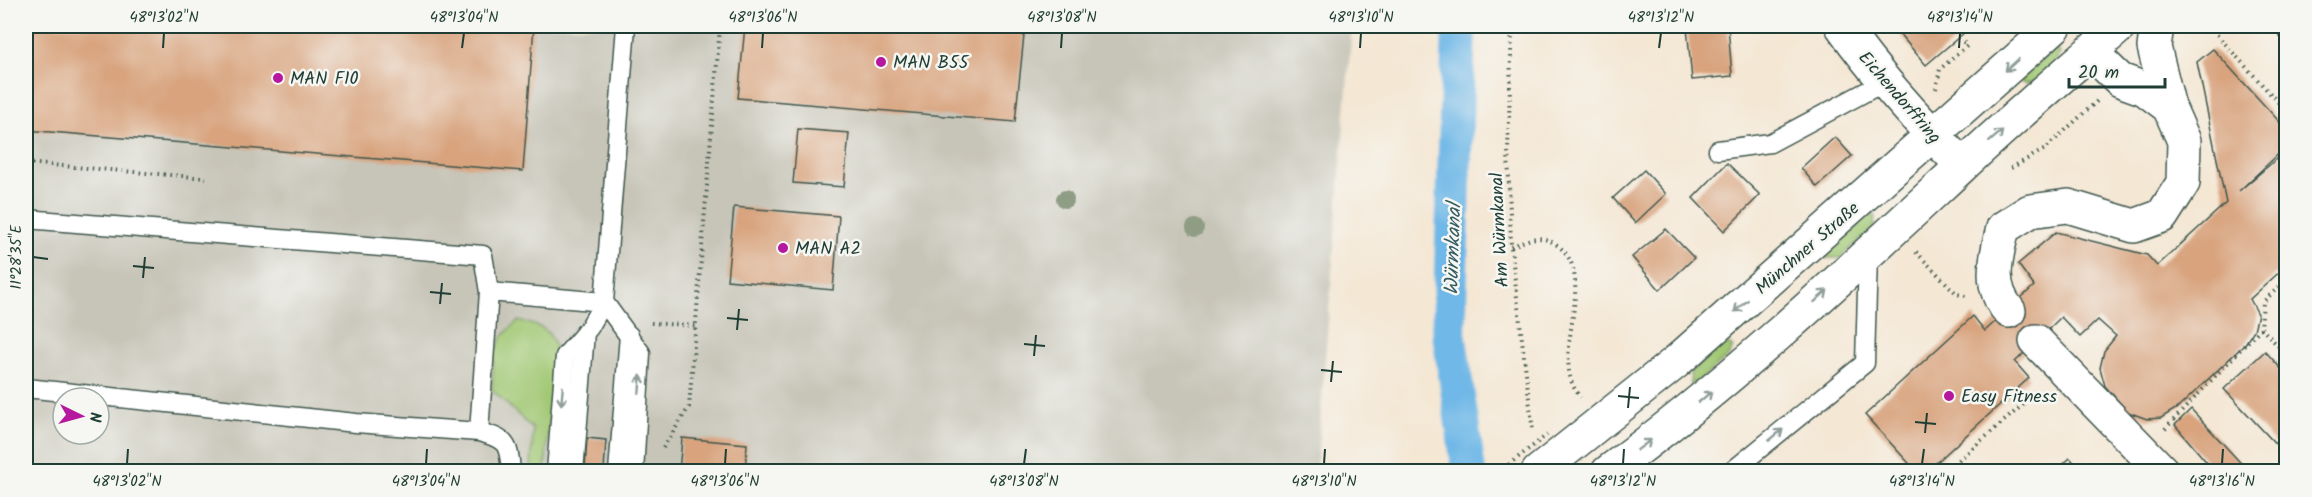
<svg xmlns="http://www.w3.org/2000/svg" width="2312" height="497" viewBox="0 0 2312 497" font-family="Kalam,sans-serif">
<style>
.industrial{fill:#c7c5b8;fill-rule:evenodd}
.green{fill:#a0c772;stroke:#608253;stroke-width:1.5}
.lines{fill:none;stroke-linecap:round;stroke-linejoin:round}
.canal{stroke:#6fb8e7;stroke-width:34}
.building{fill:#d8a37d}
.lane-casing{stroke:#3f564c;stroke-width:21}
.street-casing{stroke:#3f564c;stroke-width:36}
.primary-casing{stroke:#3f564c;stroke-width:36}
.path{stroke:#3f564c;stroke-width:4;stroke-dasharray:1.5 4.5;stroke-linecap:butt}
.lane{stroke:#fff;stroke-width:18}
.street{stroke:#fff;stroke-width:33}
.primary{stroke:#fff;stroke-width:33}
.path-bridge{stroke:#3f564c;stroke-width:4;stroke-dasharray:1.5 4.5;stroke-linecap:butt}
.tree{fill:#909d85}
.oneway{stroke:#8f9e9a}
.ticks{fill:none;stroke:#1f3d34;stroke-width:2}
.poi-dot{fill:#b5179e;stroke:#f6f6f2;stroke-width:2}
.labels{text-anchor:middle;stroke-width:5;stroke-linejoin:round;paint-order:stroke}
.poi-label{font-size:18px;fill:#1f3d34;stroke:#f6f6f2;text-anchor:start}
.street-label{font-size:18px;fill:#1f3d34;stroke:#f6f6f2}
.water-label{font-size:20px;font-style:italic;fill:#335c61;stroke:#f6f6f2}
.neatline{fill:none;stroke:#1f3d34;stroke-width:2}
.ticks-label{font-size:15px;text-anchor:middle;fill:#1f3d34}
</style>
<rect width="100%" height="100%" fill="#f6f6f2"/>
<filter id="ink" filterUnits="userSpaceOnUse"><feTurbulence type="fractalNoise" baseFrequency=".0167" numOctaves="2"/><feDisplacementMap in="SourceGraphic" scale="12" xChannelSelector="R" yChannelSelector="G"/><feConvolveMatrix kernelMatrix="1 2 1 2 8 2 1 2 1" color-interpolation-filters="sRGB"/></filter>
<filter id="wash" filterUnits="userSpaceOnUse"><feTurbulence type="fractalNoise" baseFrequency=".008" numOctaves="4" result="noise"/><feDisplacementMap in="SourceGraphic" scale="24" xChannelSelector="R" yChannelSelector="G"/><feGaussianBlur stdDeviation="1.35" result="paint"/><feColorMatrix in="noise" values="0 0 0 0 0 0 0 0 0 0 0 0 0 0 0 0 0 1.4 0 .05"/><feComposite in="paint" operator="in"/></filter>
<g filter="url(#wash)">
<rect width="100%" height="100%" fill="#f4e7d4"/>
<path class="industrial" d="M 26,26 L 1352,26 L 1316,471 L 26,471 ZM 63,398 L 99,398 L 99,434 L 63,434 Z"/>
<path class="green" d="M 2056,48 L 2060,53 C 2055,66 2037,88 2021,82 L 2020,79 Z
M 1873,213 L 1875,214 L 1874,228 L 1840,258 L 1825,258 L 1825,254 Z
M 518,321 C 537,325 550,327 555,347 L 545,471 L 531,471 L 533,429 L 492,390 C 494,358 490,344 518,321 Z
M 1724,342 L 1733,347 L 1730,355 L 1694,385 L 1691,385 L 1690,373 Z"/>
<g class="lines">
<path class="canal" d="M 1459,26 L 1449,333 L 1469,472"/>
</g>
<g id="blocks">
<path class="building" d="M 26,26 L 534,26 L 523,171 L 26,130 Z
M 745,26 L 1025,26 L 1015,122 L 738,98 Z
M 1703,26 L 1728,26 L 1732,76 L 1692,80 L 1687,27 Z
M 1903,26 L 1972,26 L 1926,65 L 1897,31 Z
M 2271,26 L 2286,26 L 2286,43 Z
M 2213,49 L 2286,129 L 2286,147 L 2239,191 L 2286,151 L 2286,266 L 2250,299 L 2258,314 L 2254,330 L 2245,344 L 2179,407 L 2161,418 L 2147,419 L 2128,412 L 2105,386 L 2100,368 L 2104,351 L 2116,336 L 2098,320 L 2080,337 L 2061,317 L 2015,362 L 2029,378 L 1926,472 L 1917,472 L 1865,415 L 1973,316 L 1985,331 L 2034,286 L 2018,264 L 2056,232 L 2147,255 L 2157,266 L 2226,203 L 2197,62 Z
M 798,129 L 849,133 L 844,187 L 793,183 Z
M 1835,137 L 1852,156 L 1817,187 L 1801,168 Z
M 1727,163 L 1760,195 L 1724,231 L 1693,198 Z
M 1644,170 L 1666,194 L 1635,223 L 1613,198 Z
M 734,207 L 839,216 L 833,290 L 727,280 Z
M 1666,229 L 1694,258 L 1660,290 L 1632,257 Z
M 2265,351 L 2286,374 L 2286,455 L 2224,389 Z
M 2191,409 L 2249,472 L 2215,472 L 2175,425 Z
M 587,438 L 606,440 L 604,470 L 585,469 Z
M 682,438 L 747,444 L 745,472 L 679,472 Z
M 2070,458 L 2083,472 L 2055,472 Z"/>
</g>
</g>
<g filter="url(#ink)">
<use href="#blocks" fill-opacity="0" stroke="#3f564c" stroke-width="1.5"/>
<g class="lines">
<defs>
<path id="lane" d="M 1718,150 L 1770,143 L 1884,82
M 26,219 L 483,255 L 489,292 L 479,432 L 356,423 L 26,388
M 489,292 L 604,302 L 641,353 L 634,472
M 479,432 C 507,439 509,444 511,472
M 556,472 L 565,356 L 589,328 L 604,302 L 626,26
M 574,472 L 585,332
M 618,472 L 629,335
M 1731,472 L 1865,363 L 1868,255"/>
<path id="street" d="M 1842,26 C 1878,77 1918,121 1962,165
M 2091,52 L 2120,80 L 2145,89 L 2169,107
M 2009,311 C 1987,285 1996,258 2003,228 L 2030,211 L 2068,206 L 2134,226 L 2162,216 L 2183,183 L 2184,141 L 2169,107 L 2154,47 L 2157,26
M 2036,341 L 2163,472"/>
<path id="primary" d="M 1538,472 L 1676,362 L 2055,26
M 1608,472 C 1734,380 1847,273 1961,167 C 2013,118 2067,72 2120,26"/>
</defs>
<use href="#lane" class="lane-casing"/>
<use href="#street" class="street-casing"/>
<use href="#primary" class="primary-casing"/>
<path class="path" d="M 1512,26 L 1508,149 L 1511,247 L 1533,432
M 2209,26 L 2286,111
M 1936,89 L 1940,69 L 1967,46 L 1961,39
M 26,163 L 206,178
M 2011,168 L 2045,149 L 2097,101
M 1511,247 C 1529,239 1539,233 1557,245 C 1602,277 1545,361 1581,397
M 1916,252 L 1957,294 L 1966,296
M 651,323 L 696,326
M 2261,328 L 2286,354
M 2165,429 L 2261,328 L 2263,302 L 2286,280
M 663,448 L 689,407 L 720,26
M 1945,472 L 2040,390"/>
<use href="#lane" class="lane"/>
<use href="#street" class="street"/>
<use href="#primary" class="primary"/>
<path class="path-bridge" d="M 1499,472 L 1547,435"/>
</g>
<g class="tree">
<circle cx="1065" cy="199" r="9"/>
<circle cx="1195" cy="228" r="9"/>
</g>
<defs><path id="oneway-shaft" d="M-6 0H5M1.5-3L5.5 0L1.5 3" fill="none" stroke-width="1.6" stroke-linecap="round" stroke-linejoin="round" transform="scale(1.5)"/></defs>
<g class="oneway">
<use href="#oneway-shaft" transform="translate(2012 65) rotate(138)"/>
<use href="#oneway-shaft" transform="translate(1996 136) rotate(-41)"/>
<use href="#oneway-shaft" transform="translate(1821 296) rotate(-42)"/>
<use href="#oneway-shaft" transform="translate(1741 306) rotate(139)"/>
<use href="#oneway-shaft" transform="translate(640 384) rotate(-86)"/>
<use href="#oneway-shaft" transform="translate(562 396) rotate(95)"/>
<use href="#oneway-shaft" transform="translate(1705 397) rotate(-40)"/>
<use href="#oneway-shaft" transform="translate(1776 435) rotate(-39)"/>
<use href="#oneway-shaft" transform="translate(1644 445) rotate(-37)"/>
</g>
</g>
<path class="ticks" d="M 163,48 L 164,33M 462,48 L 464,33M 762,48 L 763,33M 1061,48 L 1062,33M 1360,48 L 1361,33M 1659,48 L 1661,33M 1959,48 L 1960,33M 33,257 L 48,259M 133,266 L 154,268M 143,278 L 145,257M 430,292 L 451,294M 440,304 L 442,283M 727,318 L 748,320M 737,330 L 739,309M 1024,344 L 1045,346M 1034,356 L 1036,335M 1321,370 L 1342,372M 1331,382 L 1333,361M 1618,396 L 1639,398M 1628,408 L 1630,387M 1915,422 L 1936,424M 1925,433 L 1927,413M 127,464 L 128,449M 426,464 L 427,449M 725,464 L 726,449M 1024,464 L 1026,449M 1324,464 L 1325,449M 1623,464 L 1624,449M 1922,464 L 1924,449M 2222,464 L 2223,449"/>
<g class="poi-dot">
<circle cx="881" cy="62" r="6"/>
<circle cx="278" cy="78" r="6"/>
<circle cx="783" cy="248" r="6"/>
<circle cx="1949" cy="396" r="6"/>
</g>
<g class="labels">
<g class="poi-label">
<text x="893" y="68">MAN B55</text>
<text x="290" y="84">MAN F10</text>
<text x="795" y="254">MAN A2</text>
<text x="1961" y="402">Easy Fitness</text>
</g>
<g class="street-label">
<text transform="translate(1900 97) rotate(49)" y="6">Eichendorffring</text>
<text transform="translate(1499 230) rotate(-93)" y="6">Am Würmkanal</text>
<text transform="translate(1807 248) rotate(-41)" y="6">Münchner Straße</text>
</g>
<g class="water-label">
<text transform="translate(1452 249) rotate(-88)" y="7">Würmkanal</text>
</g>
</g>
<rect width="2312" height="497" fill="none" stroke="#f6f6f2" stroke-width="66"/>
<g transform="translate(81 416) rotate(95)"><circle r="28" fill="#f6f6f2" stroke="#a0aca6" stroke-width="1.5"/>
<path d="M0-4.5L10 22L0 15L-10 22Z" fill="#b5179e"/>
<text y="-9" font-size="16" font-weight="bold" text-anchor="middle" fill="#1f3d34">N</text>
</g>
<path d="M2069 78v9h96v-9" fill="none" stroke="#1f3d34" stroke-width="3"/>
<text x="2078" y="78" font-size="18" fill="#1f3d34" stroke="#f6f6f2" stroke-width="4.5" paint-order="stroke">20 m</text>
<rect x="33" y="33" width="2246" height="431" class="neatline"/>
<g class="ticks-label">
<text x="164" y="22">48°13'02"N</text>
<text x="464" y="22">48°13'04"N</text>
<text x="763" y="22">48°13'06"N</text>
<text x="1062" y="22">48°13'08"N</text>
<text x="1361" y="22">48°13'10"N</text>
<text x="1661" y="22">48°13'12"N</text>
<text x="1960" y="22">48°13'14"N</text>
<text transform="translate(16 257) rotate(-90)" y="5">11°28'35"E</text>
<text x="127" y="486">48°13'02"N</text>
<text x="426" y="486">48°13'04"N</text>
<text x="725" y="486">48°13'06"N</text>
<text x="1024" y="486">48°13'08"N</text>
<text x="1324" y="486">48°13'10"N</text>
<text x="1623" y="486">48°13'12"N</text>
<text x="1922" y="486">48°13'14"N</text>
<text x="2222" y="486">48°13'16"N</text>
</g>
</svg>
